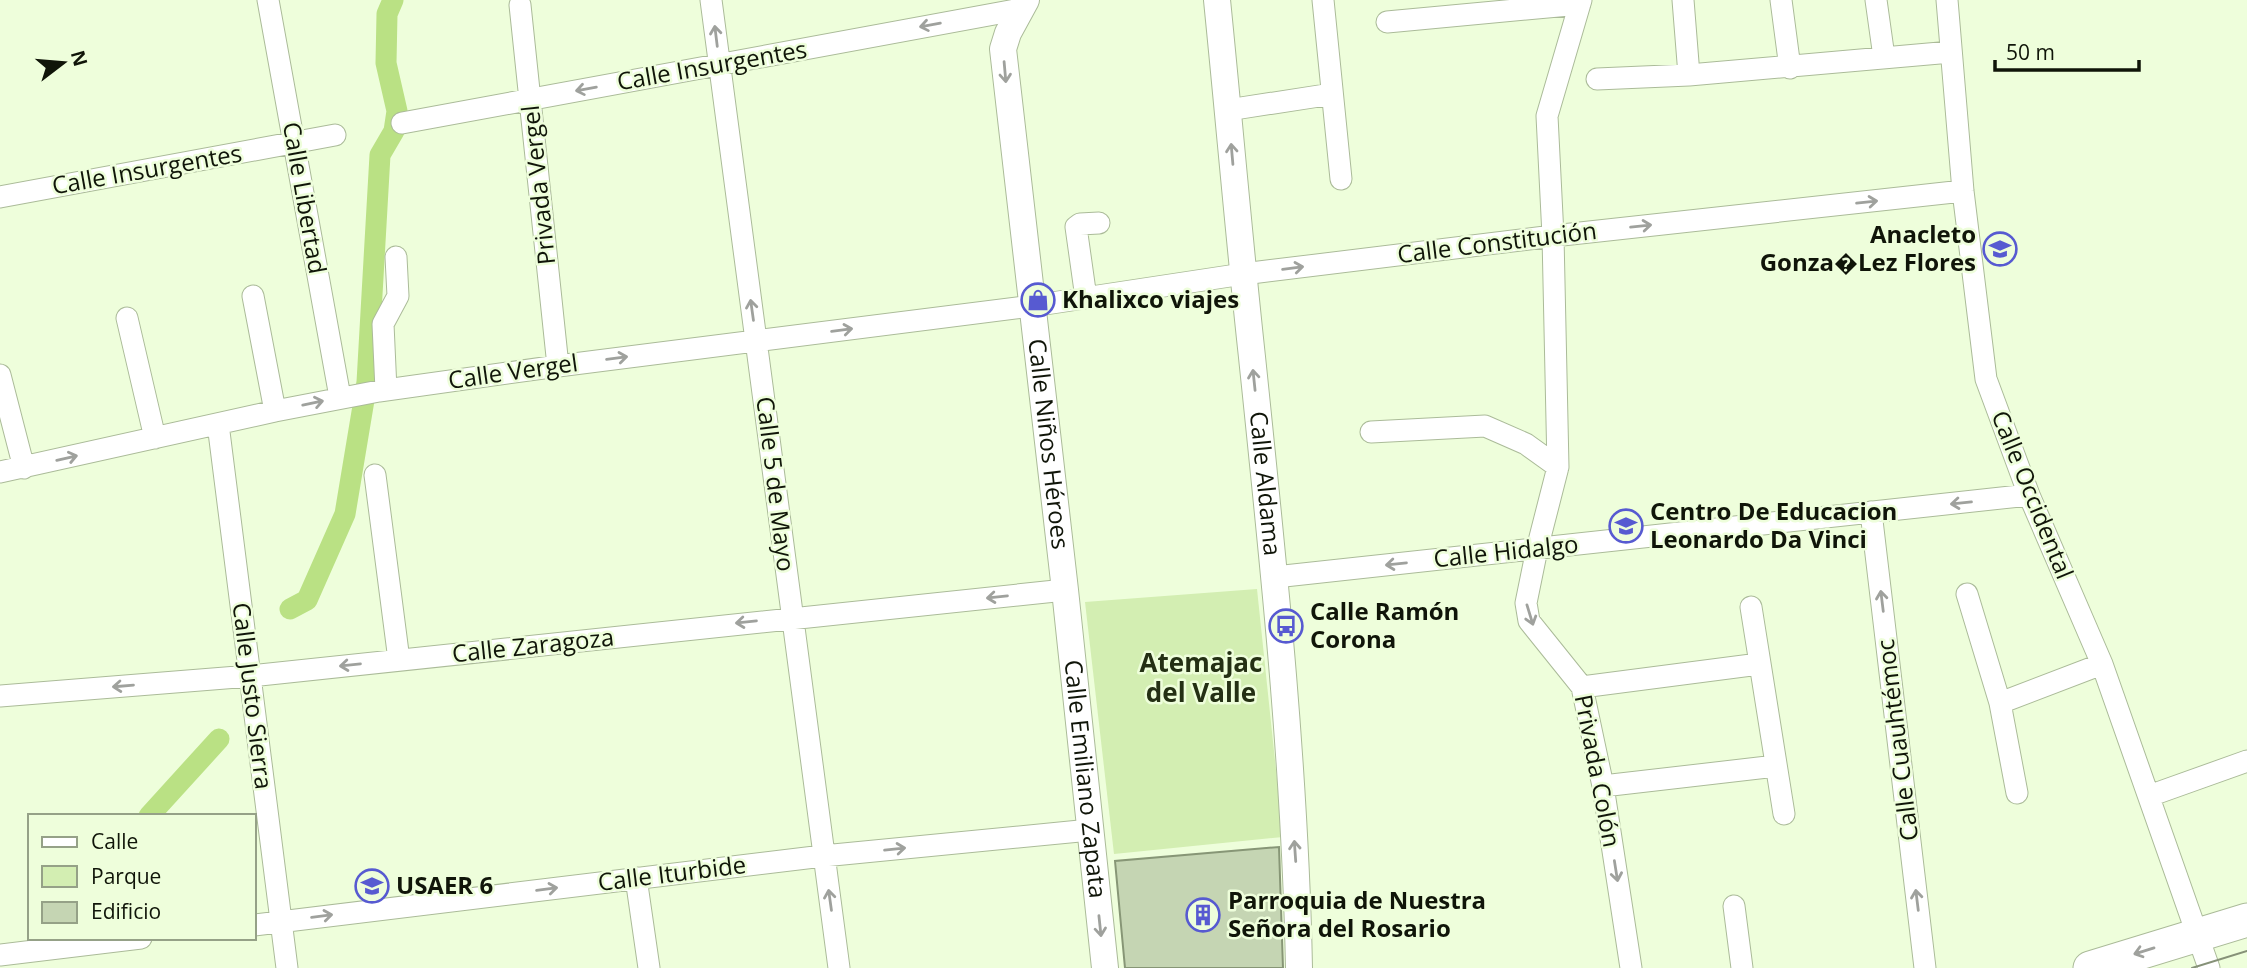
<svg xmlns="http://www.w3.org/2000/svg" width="2247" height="968" viewBox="0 0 2247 968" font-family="'Open Sans',sans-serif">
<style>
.green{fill:#d3eeb2}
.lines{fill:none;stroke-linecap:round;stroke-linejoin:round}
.canal{stroke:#bae184;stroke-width:21}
.building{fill:#c5d5b3;stroke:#879676;stroke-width:2}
.minor-casing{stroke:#abbb99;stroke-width:23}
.tertiary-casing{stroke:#abbb99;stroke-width:28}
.primary-casing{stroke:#abbb99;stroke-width:35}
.minor{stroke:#fff;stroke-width:21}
.tertiary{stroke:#fff;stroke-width:26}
.primary{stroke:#fff;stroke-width:33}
.tram{stroke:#869178;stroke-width:2}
.oneway{stroke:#9fa19d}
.labels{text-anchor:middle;stroke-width:5;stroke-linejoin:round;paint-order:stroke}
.street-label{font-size:24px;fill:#101509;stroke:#eefedb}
.poi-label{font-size:24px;font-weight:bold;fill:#101509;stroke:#eefedb;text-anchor:start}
.neighbourhood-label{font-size:26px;font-weight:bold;fill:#243014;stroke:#eefedb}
</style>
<rect width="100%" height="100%" fill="#eefedb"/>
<path class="green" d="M 1257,589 L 1283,837 L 1114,854 L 1085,602 Z"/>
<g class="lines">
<path class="canal" d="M 290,609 L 307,600 L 345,514 L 367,382 L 380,155 L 394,131 L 397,111 L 386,63 L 387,14 L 393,0
M 149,816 L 219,739"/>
</g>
<path class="building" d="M 1279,847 L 1283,968 L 1125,968 L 1115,861 Z"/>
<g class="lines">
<defs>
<path id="minor" d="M 268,0 L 340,397
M 711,0 L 839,968
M 1323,0 L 1341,179
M 1581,0 L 1547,116 L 1553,236 L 1558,467 L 1537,549 L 1526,603 L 1529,621 L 1582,687 L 1603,786 L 1631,968
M 1683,0 L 1689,75
M 1781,0 L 1790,68
M 1876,0 L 1884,57
M 1947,0 L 1963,191 L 1986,379 L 2029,495 L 2102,664 L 2209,968
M 520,5 L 558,366
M 1387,22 L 1580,4
M 1597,79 L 1689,75 L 1951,52
M 1228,110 L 1332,94
M 402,123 L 1021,9
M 0,197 L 335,135
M 253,296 L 275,411
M 1086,298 L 1076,227 L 1080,224 L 1099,223
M 127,318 L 155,438
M 0,375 L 24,468
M 386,390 L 383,324 L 398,296 L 396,257
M 218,424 L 287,968
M 1371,432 L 1485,426 L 1526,444 L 1558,467
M 0,472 L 275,411 L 379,391 L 558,366 L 1032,306 L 1243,274 L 1553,236 L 1963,191
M 375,475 L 399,660
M 1871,512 L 1925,968
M 1275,577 L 2029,495
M 1967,594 L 2000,703 L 2017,793
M 1751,607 L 1784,814
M 1582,687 L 1759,664
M 0,696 L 250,676 L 1065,590
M 2000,703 L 2102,664
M 1603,786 L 1776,766
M 2149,796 L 2247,761
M 636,878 L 649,968
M 1734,906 L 1742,968
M 254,925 L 823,856 L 1090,830
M 0,955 L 141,938"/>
<g id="tertiary">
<path id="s1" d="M 1026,0 L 1008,33 L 1003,49 L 1065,590 L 1105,968"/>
<path id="s2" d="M 1217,0 C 1229,119 1239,238 1252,357 C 1273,560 1295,764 1299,968"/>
</g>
<path id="primary" d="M 2090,968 L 2247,920"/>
</defs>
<use href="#minor" class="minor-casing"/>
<use href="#tertiary" class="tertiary-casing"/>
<use href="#primary" class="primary-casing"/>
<use href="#minor" class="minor"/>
<use href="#tertiary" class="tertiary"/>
<use href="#primary" class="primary"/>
<path class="tram" d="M 2192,968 L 2247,951"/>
</g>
<defs><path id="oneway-shaft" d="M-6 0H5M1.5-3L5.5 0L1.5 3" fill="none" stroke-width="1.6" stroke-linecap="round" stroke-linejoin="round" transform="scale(1.75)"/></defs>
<g class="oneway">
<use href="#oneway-shaft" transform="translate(930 25) rotate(170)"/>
<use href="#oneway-shaft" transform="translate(716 36) rotate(-97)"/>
<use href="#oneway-shaft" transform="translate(1005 72) rotate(85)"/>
<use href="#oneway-shaft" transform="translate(586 89) rotate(170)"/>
<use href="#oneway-shaft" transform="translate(1232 154) rotate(-95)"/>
<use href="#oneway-shaft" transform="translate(1867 202) rotate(-6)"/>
<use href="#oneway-shaft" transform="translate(1641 226) rotate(-6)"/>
<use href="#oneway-shaft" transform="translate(1293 268) rotate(-7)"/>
<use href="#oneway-shaft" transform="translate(752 310) rotate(-98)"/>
<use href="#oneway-shaft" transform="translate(842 330) rotate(-7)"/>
<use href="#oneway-shaft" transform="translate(617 358) rotate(-7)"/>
<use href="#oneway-shaft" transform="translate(1254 380) rotate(-96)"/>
<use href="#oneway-shaft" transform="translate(313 403) rotate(-12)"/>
<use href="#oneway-shaft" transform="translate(67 458) rotate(-13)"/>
<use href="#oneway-shaft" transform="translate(1961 503) rotate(174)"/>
<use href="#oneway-shaft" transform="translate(1396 564) rotate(174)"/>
<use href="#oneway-shaft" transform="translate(997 597) rotate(174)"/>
<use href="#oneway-shaft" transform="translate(1882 601) rotate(-97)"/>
<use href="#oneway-shaft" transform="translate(1530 615) rotate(73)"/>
<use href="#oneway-shaft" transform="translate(746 622) rotate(174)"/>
<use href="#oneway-shaft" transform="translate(350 665) rotate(174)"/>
<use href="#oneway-shaft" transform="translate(123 686) rotate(175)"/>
<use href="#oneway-shaft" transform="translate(895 849) rotate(-6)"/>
<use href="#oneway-shaft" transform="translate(1295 851) rotate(-94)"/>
<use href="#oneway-shaft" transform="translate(1616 871) rotate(81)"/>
<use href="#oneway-shaft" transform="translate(547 889) rotate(-7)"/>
<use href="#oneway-shaft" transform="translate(830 900) rotate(-98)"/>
<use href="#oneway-shaft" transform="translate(1917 900) rotate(-97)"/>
<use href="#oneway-shaft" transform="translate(322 916) rotate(-7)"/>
<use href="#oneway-shaft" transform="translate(1100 926) rotate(84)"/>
<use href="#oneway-shaft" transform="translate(2144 951) rotate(163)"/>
</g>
<defs>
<symbol id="school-ring" viewBox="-11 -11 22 22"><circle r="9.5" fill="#eefedb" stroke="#575ad1" stroke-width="1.5"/><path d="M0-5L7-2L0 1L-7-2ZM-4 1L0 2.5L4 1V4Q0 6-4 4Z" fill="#575ad1"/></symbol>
<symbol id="shop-ring" viewBox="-11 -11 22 22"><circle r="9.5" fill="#eefedb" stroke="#575ad1" stroke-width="1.5"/><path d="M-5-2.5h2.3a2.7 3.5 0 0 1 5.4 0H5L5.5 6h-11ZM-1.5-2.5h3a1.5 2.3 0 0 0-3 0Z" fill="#575ad1"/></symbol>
<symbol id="bus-ring" viewBox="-11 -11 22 22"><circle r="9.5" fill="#eefedb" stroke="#575ad1" stroke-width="1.5"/><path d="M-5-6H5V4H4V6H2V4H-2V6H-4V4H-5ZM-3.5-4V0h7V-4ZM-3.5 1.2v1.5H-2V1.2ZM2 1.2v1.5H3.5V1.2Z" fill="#575ad1"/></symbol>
<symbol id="building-ring" viewBox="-11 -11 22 22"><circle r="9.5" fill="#eefedb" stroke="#575ad1" stroke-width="1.5"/><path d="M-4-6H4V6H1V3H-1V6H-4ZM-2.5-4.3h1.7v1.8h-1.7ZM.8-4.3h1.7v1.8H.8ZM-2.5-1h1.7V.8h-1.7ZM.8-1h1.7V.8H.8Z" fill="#575ad1"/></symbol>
</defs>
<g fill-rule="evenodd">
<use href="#school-ring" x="1981" y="230" width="38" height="38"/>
<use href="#shop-ring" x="1019" y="281" width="38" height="38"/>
<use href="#school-ring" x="1607" y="507" width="38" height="38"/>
<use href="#bus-ring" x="1267" y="607" width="38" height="38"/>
<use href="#school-ring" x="353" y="867" width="38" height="38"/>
<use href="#building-ring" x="1184" y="896" width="38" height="38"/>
</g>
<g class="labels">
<g class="street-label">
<text transform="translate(712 66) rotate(-10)" y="8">Calle Insurgentes</text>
<text transform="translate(147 170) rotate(-10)" y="8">Calle Insurgentes</text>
<text transform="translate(539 185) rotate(-96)" y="8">Privada Vergel</text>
<text transform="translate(304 198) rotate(80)" y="8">Calle Libertad</text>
<text transform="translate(1497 243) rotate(-7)" y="8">Calle Constitución</text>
<text transform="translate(513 372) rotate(-8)" y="8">Calle Vergel</text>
<text dy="8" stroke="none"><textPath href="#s1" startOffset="452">Calle Niños Héroes</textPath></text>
<text transform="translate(775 484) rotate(83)" y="8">Calle 5 de Mayo</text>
<text dy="8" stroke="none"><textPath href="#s2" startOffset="486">Calle Aldama</textPath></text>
<text transform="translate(2032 495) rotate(68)" y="8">Calle Occidental</text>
<text transform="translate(1506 552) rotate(-6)" y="8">Calle Hidalgo</text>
<text transform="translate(533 646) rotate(-6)" y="8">Calle Zaragoza</text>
<text transform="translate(252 696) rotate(83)" y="8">Calle Justo Sierra</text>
<text transform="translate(1898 740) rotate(-97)" y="8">Calle Cuauhtémoc</text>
<text transform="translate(1597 771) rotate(79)" y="8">Privada Colón</text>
<text dy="8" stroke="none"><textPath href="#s1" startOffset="789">Calle Emiliano Zapata</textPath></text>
<text transform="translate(672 874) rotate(-7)" y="8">Calle Iturbide</text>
</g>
<g class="poi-label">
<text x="1976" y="243" text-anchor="end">Anacleto<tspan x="1976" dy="28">Gonza�Lez Flores</tspan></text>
<text x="1062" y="308">Khalixco viajes</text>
<text x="1650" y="520">Centro De Educacion<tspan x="1650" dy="28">Leonardo Da Vinci</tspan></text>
<text x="1310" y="620">Calle Ramón<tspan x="1310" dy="28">Corona</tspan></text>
<text x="396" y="894">USAER 6</text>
<text x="1228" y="909">Parroquia de Nuestra<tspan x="1228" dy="28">Señora del Rosario</tspan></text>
</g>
<g class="neighbourhood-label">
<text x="1201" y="672">Atemajac<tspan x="1201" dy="30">del Valle</tspan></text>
</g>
</g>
<rect x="28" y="814" width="228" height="126" fill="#eefedb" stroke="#95a187" stroke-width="2"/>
<rect x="42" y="837" width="35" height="10" fill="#ffffff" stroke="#95a187" stroke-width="2"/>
<text x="91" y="849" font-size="21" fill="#101509">Calle</text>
<rect x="42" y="866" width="35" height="21" fill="#d3eeb2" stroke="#95a187" stroke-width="2"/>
<text x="91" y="884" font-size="21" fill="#101509">Parque</text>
<rect x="42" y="902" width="35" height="21" fill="#c5d5b3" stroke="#95a187" stroke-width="2"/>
<text x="91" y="919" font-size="21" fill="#101509">Edificio</text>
<g transform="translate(63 63) rotate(74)" stroke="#eefedb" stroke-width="5" paint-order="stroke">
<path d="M0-5L12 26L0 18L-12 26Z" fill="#101509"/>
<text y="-10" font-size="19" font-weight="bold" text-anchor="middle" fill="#101509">N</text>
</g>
<path d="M1995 60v10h144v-10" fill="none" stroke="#101509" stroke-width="3.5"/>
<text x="2006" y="60" font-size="21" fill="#101509" stroke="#eefedb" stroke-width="5" paint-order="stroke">50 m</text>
</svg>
